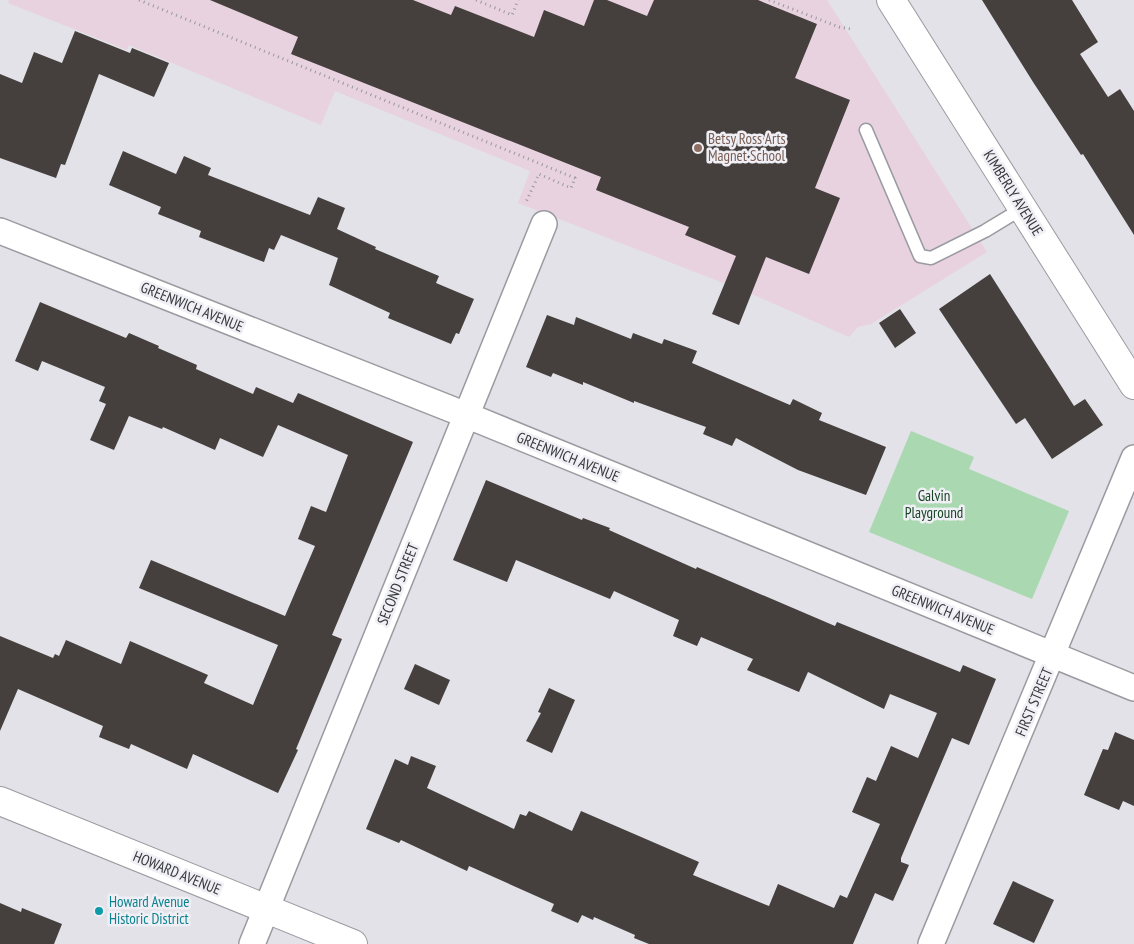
<svg xmlns="http://www.w3.org/2000/svg" width="1134" height="944" viewBox="0 0 1134 944" font-family="'PT Sans Narrow',sans-serif">
<style>
.education{fill:#e8d2df}
.green{fill:#aad8b0}
.building{fill:#45403e}
.lines{fill:none;stroke-linecap:round;stroke-linejoin:round}
.lane-casing{stroke:#9a9ba0;stroke-width:15}
.street-casing{stroke:#9a9ba0;stroke-width:28}
.secondary-casing{stroke:#9a9ba0;stroke-width:30}
.path{stroke:#97989c;stroke-width:3;stroke-dasharray:1 4;stroke-linecap:butt}
.lane{stroke:#fff;stroke-width:12}
.street{stroke:#fff;stroke-width:25}
.secondary{stroke:#fff;stroke-width:28}
.education-dot{fill:#8d6e63;stroke:#efeff5;stroke-width:2}
.culture-dot{fill:#0f9aa8;stroke:#efeff5;stroke-width:2}
.labels{text-anchor:middle;stroke-width:5;stroke-linejoin:round;paint-order:stroke}
.education-label{font-size:15px;fill:#785e54;stroke:#efeff5;text-anchor:start}
.street-label{font-size:15px;fill:#38393b;stroke:#efeff5}
.park-label{font-size:15px;fill:#174521;stroke:#efeff5}
.culture-label{font-size:15px;fill:#0d838f;stroke:#efeff5;text-anchor:start}
</style>
<rect width="100%" height="100%" fill="#e2e2e8"/>
<path class="education" d="M 9,0 L 827,0 L 987,252 L 871,324 L 858,327 L 849,337 L 754,295 L 518,203 L 530,171 L 335,91 L 321,125 L 129,45 L 127,50 L 8,3 Z"/>
<path class="green" d="M 911,431 L 974,457 L 969,469 L 1069,511 L 1032,599 L 869,532 Z"/>
<path class="building" d="M 210,0 L 413,0 L 451,15 L 455,6 L 534,37 L 544,10 L 584,26 L 594,0 L 607,0 L 647,16 L 654,0 L 758,0 L 817,24 L 795,78 L 850,100 L 815,188 L 840,198 L 809,274 L 766,257 L 739,325 L 712,314 L 736,256 L 685,235 L 689,227 L 596,190 L 601,177 L 291,54 L 298,37 Z
M 982,0 L 1072,0 L 1098,42 L 1080,54 L 1108,97 L 1120,89 L 1134,111 L 1134,235 L 1083,154 L 1081,155 L 1033,82 Z
M 75,31 L 130,53 L 132,48 L 169,63 L 154,97 L 99,74 L 65,165 L 61,164 L 56,178 L 0,158 L 0,74 L 22,83 L 34,52 L 62,63 Z
M 123,151 L 176,174 L 184,156 L 211,168 L 208,175 L 310,215 L 318,197 L 345,208 L 337,229 L 376,247 L 375,249 L 439,276 L 436,283 L 474,299 L 459,334 L 456,333 L 451,344 L 388,318 L 390,313 L 329,285 L 338,258 L 281,235 L 274,250 L 269,248 L 264,262 L 199,237 L 201,231 L 158,214 L 161,207 L 109,185 Z
M 990,274 L 1074,406 L 1085,399 L 1103,425 L 1052,459 L 1025,418 L 1016,424 L 939,309 Z
M 40,302 L 126,338 L 129,333 L 159,346 L 158,348 L 197,365 L 196,369 L 253,394 L 256,387 L 293,403 L 298,393 L 413,442 L 332,635 L 342,639 L 296,749 L 298,750 L 278,793 L 193,754 L 187,769 L 131,744 L 129,749 L 99,737 L 103,726 L 18,689 L 0,731 L 0,636 L 53,658 L 55,654 L 59,656 L 66,640 L 121,664 L 130,641 L 208,675 L 204,683 L 253,705 L 278,645 L 139,588 L 151,560 L 285,616 L 315,546 L 298,539 L 311,506 L 326,512 L 348,455 L 278,425 L 263,457 L 220,438 L 215,450 L 163,427 L 162,429 L 129,416 L 114,450 L 90,440 L 106,404 L 99,401 L 105,387 L 42,361 L 38,371 L 15,361 Z
M 900,309 L 916,333 L 895,348 L 879,323 Z
M 547,315 L 574,325 L 576,317 L 631,339 L 633,333 L 662,344 L 664,339 L 697,351 L 692,363 L 790,405 L 793,399 L 822,413 L 819,420 L 886,447 L 866,495 L 798,470 L 736,438 L 732,446 L 703,434 L 706,427 L 634,401 L 634,403 L 583,382 L 583,385 L 553,373 L 551,377 L 526,367 Z
M 486,480 L 582,520 L 583,518 L 610,528 L 609,530 L 696,569 L 697,567 L 835,626 L 837,622 L 960,672 L 963,665 L 996,679 L 969,745 L 952,738 L 901,858 L 901,862 L 909,865 L 893,901 L 875,893 L 853,944 L 649,944 L 634,938 L 635,935 L 594,917 L 593,920 L 582,915 L 578,923 L 551,911 L 554,904 L 469,866 L 467,871 L 401,840 L 399,843 L 366,829 L 395,759 L 408,765 L 411,756 L 436,766 L 427,788 L 514,829 L 520,814 L 526,816 L 529,811 L 572,831 L 581,811 L 699,862 L 693,875 L 769,906 L 778,884 L 834,908 L 840,895 L 847,898 L 880,824 L 852,812 L 867,777 L 876,781 L 891,746 L 918,758 L 937,713 L 890,694 L 884,709 L 808,672 L 799,692 L 747,670 L 753,659 L 701,637 L 697,646 L 673,636 L 679,620 L 614,591 L 610,599 L 516,560 L 507,582 L 453,560 Z
M 415,664 L 450,680 L 439,705 L 404,689 Z
M 549,688 L 575,700 L 552,753 L 526,741 L 541,713 L 538,712 Z
M 1115,732 L 1134,740 L 1134,806 L 1123,801 L 1119,810 L 1084,795 L 1103,749 L 1108,750 Z
M 1013,881 L 1054,900 L 1034,943 L 993,924 Z
M 0,903 L 21,912 L 22,908 L 62,924 L 54,944 L 0,944 Z"/>
<g class="lines">
<defs>
<path id="lane" d="M 866,130 L 920,256 L 931,258 L 985,231 L 1023,208"/>
<path id="street" d="M 0,231 L 466,415 L 1134,688
M 252,944 L 544,224
M 931,944 L 1134,458"/>
<path id="secondary" d="M 891,0 L 1134,385
M 0,801 L 353,944"/>
</defs>
<use href="#lane" class="lane-casing"/>
<use href="#street" class="street-casing"/>
<use href="#secondary" class="secondary-casing"/>
<path class="path" d="M 139,0 L 575,178 L 571,188 L 539,174 L 526,202
M 476,0 L 512,15 L 518,0
M 769,0 L 839,27 L 851,29"/>
<use href="#lane" class="lane"/>
<use href="#street" class="street"/>
<use href="#secondary" class="secondary"/>
</g>
<circle class="education-dot" cx="698" cy="148" r="5"/>
<circle class="culture-dot" cx="99" cy="911" r="5"/>
<g class="labels">
<g class="education-label">
<text x="708" y="144">Betsy Ross Arts<tspan x="708" dy="17">Magnet School</tspan></text>
</g>
<g class="street-label">
<text transform="translate(1013 193) rotate(58)" y="5">KIMBERLY AVENUE</text>
<text transform="translate(192 307) rotate(22)" y="5">GREENWICH AVENUE</text>
<text transform="translate(568 457) rotate(22)" y="5">GREENWICH AVENUE</text>
<text transform="translate(398 584) rotate(-68)" y="5">SECOND STREET</text>
<text transform="translate(943 610) rotate(22)" y="5">GREENWICH AVENUE</text>
<text transform="translate(1034 702) rotate(-67)" y="5">FIRST STREET</text>
<text transform="translate(177 873) rotate(22)" y="5">HOWARD AVENUE</text>
</g>
<g class="park-label">
<text x="934" y="501">Galvin<tspan x="934" dy="17">Playground</tspan></text>
</g>
<g class="culture-label">
<text x="109" y="907">Howard Avenue<tspan x="109" dy="17">Historic District</tspan></text>
</g>
</g>
</svg>
